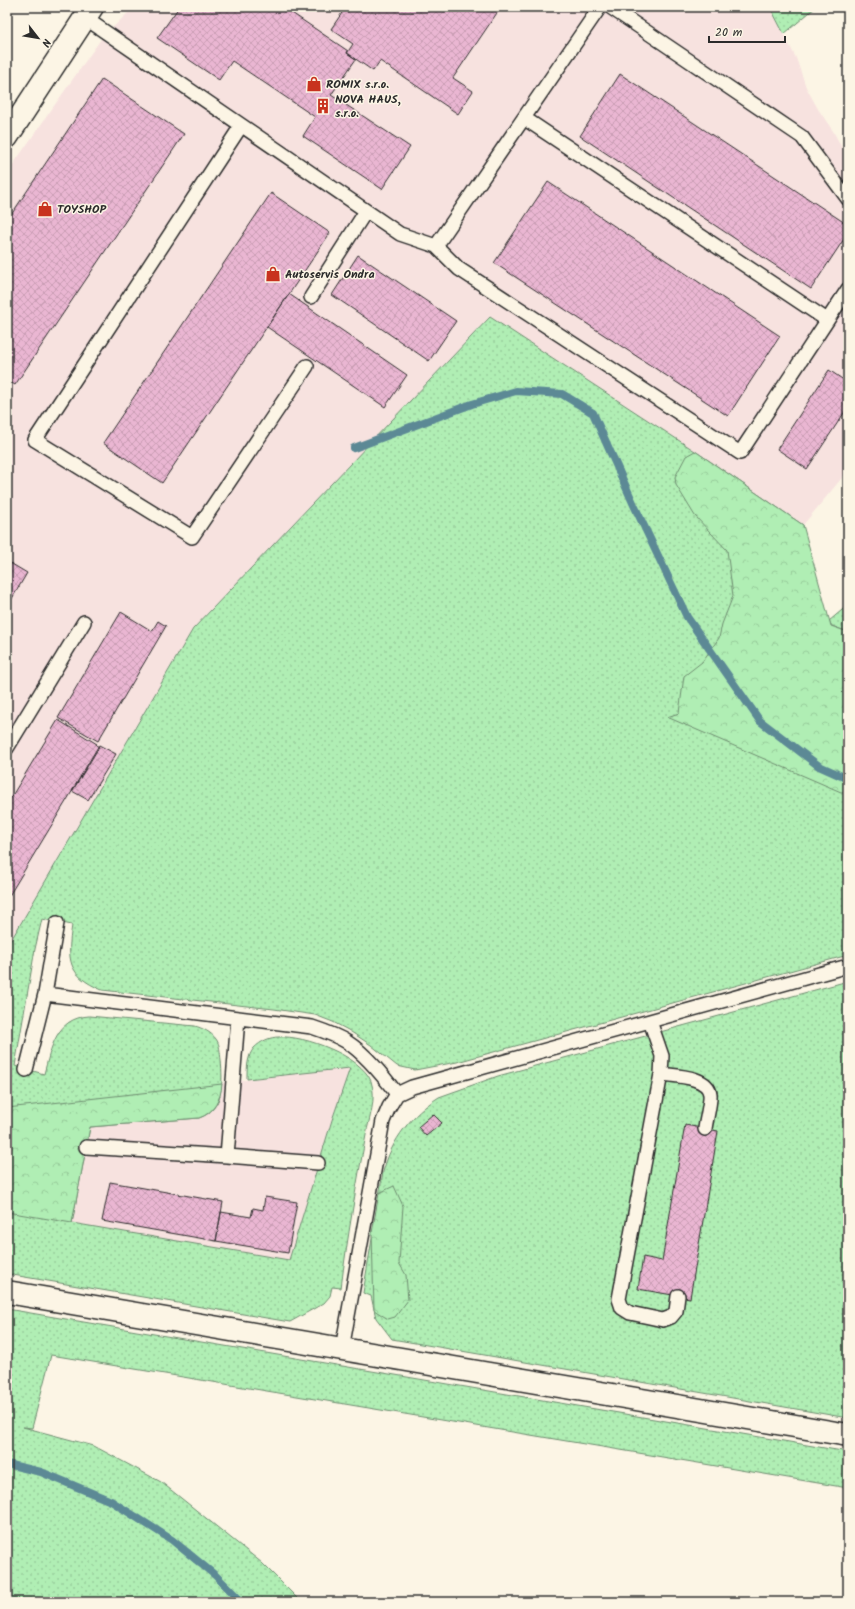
<svg xmlns="http://www.w3.org/2000/svg" width="855" height="1609" viewBox="0 0 855 1609" font-family="Kalam,sans-serif">
<style>
.built{fill:#f7e2df}
.grass{fill:url(#grass-dots);stroke:#6e8c70}
.forest{fill:url(#forest-crowns);stroke:#6e8c70}
.lines{fill:none;stroke-linecap:round;stroke-linejoin:round}
.stream{stroke:#5c8995;stroke-width:8}
.building{fill:url(#building-cross-hatch);stroke:#2b2b2b}
.service-casing{stroke:#2b2b2b;stroke-width:16}
.minor-casing{stroke:#2b2b2b;stroke-width:25}
.service{stroke:#fcf5e5;stroke-width:13}
.minor{stroke:#fcf5e5;stroke-width:22}
.labels{text-anchor:middle;stroke-width:3;stroke-linejoin:round;paint-order:stroke}
.poi-label{font-size:12px;font-weight:bold;fill:#2b2b2b;stroke:#fcf5e5;text-anchor:start}
</style>
<defs>
<pattern id="grass-dots" width="8" height="8" patternUnits="userSpaceOnUse"><rect width="8" height="8" fill="#b0eeb4"/><path d="M2 2h.1M6 6h.1" fill="none" stroke="#98cc9b" stroke-width="1.8" stroke-linecap="round"/></pattern>
<pattern id="forest-crowns" width="20" height="18" patternUnits="userSpaceOnUse"><rect width="20" height="18" fill="#b0eeb4"/><path d="M2 6a3 3 0 1 1 6 0M12 15a3 3 0 1 1 6 0" fill="none" stroke="#98cc9b"/></pattern>
<pattern id="building-cross-hatch" width="8" height="8" patternUnits="userSpaceOnUse"><rect width="8" height="8" fill="#eab6d2"/><path d="M0 0l8 8M0 8l8-8" fill="none" stroke="#c99db4"/></pattern>
</defs>
<rect width="100%" height="100%" fill="#fcf5e5"/>
<filter id="ink" filterUnits="userSpaceOnUse"><feTurbulence type="fractalNoise" baseFrequency=".025" numOctaves="2"/><feDisplacementMap in="SourceGraphic" scale="8" xChannelSelector="R" yChannelSelector="G"/><feConvolveMatrix kernelMatrix="1 2 1 2 8 2 1 2 1" color-interpolation-filters="sRGB"/></filter>
<g filter="url(#ink)">
<path class="built" d="M 134,7 L 770,7 L 796,58 L 806,87 L 818,109 L 833,131 L 848,159 L 848,467 L 846,473 L 803,525 L 695,451 L 490,317 L 193,629 L 7,947 L 7,173 L 101,39 Z
M 350,1067 L 332,1120 L 289,1260 L 7,1212 L 7,1109 Z"/>
<path class="grass" d="M 770,7 L 816,7 L 784,34 Z
M 490,317 L 695,451 L 803,525 L 803,577 L 815,631 L 848,647 L 848,955 L 457,1062 L 415,1070 L 397,1066 L 371,1045 L 348,1030 L 333,1022 L 315,1015 L 274,1009 L 102,990 C 67,975 67,960 72,925 L 42,919 L 35,949 L 15,1066 L 44,1074 C 51,1048 56,1018 89,1016 L 195,1026 C 202,1028 211,1032 216,1039 C 220,1044 220,1053 221,1060 C 223,1082 224,1110 199,1118 L 90,1127 L 72,1223 L 289,1260 L 332,1120 L 350,1068 L 247,1079 C 247,1069 247,1056 254,1048 C 261,1041 270,1037 279,1037 C 304,1035 361,1056 371,1081 C 377,1099 369,1118 366,1135 C 361,1161 356,1187 352,1213 C 348,1238 344,1263 341,1288 L 332,1287 L 330,1296 L 324,1303 L 290,1322 L 7,1274 L 7,947 L 193,629 Z
M 848,605 L 848,632 L 832,626 L 829,621 Z
M 848,981 L 848,1418 L 392,1339 L 376,1318 L 371,1296 L 363,1293 L 383,1172 C 392,1139 411,1115 439,1097 L 498,1076 Z
M 7,1309 L 848,1452 L 848,1488 L 51,1355 L 32,1428 L 23,1427 L 94,1446 L 161,1482 L 262,1563 L 301,1602 L 7,1602 Z"/>
<path class="forest" d="M 695,451 L 803,525 L 831,626 L 848,632 L 848,792 L 841,792 L 667,717 L 679,713 L 684,676 L 702,662 L 719,638 L 722,624 L 733,596 L 727,550 L 695,516 L 676,485 L 675,477 L 686,456 Z
M 222,1084 C 221,1099 214,1113 199,1118 L 90,1127 L 72,1223 L 7,1212 L 7,1108 Z
M 394,1186 L 403,1206 L 399,1263 L 406,1275 L 408,1300 L 395,1317 L 388,1319 L 374,1310 L 372,1233 L 379,1193 Z"/>
<g class="lines">
<path class="stream" d="M 354,448 L 472,404 L 516,391 L 562,394 L 593,413 L 634,505 L 687,617 L 760,721 L 819,766 L 848,779
M 7,1464 L 41,1472 L 111,1501 L 172,1540 L 216,1576 L 242,1602"/>
</g>
<path class="building" d="M 179,7 L 283,7 L 348,51 L 347,53 L 356,59 L 331,95 L 410,147 L 382,189 L 303,136 L 315,117 L 232,61 L 219,80 L 157,38 Z
M 346,7 L 501,7 L 453,78 L 473,91 L 458,114 L 380,61 L 373,71 L 347,53 L 353,44 L 331,29 Z
M 620,74 L 848,225 L 848,233 L 811,289 L 580,136 Z
M 102,79 L 184,134 L 15,385 L 7,380 L 7,221 Z
M 548,182 L 780,336 L 728,416 L 494,263 Z
M 271,193 L 330,233 L 162,483 L 103,443 Z
M 358,255 L 456,321 L 429,361 L 332,295 Z
M 289,294 L 407,375 L 385,407 L 267,327 Z
M 829,370 L 848,383 L 848,407 L 807,469 L 777,449 Z
M 7,561 L 27,573 L 7,607 Z
M 121,612 L 152,631 L 158,621 L 166,626 L 98,741 L 58,718 Z
M 58,720 L 97,744 L 96,745 L 99,747 L 7,899 L 7,804 Z
M 99,745 L 116,754 L 88,800 L 72,791 Z
M 433,1114 L 442,1123 L 426,1136 L 418,1127 Z
M 685,1125 L 718,1131 L 690,1298 L 638,1289 L 643,1257 L 662,1261 Z
M 110,1182 L 223,1202 L 216,1241 L 102,1221 Z
M 265,1197 L 297,1202 L 288,1253 L 216,1241 L 221,1212 L 251,1217 L 253,1208 L 263,1210 Z"/>
<g class="lines">
<defs>
<path id="service" d="M 600,7 L 436,246 L 459,269 L 740,453 L 848,289
M 610,7 L 802,137 L 848,199
M 85,18 L 400,234 L 436,246
M 524,118 L 827,320
M 241,126 L 35,440 L 192,537 L 307,366
M 311,297 L 366,211
M 7,748 L 84,622
M 45,994 L 57,923
M 650,1021 L 662,1056 L 661,1074 L 619,1299 L 622,1308 L 630,1313 L 663,1320 L 671,1317 L 676,1311 L 678,1296
M 26,1070 L 45,994 L 312,1027 C 324,1031 336,1035 347,1042 C 366,1054 384,1077 397,1094 L 389,1107 L 383,1121 L 342,1349
M 661,1074 C 675,1076 708,1076 710,1094 C 711,1102 706,1120 705,1129
M 397,1094 L 412,1087 L 848,966
M 86,1147 L 227,1156 L 238,1018
M 227,1156 L 318,1163"/>
<path id="minor" d="M 7,137 L 92,7
M 7,1292 L 848,1435"/>
</defs>
<use href="#service" class="service-casing"/>
<use href="#minor" class="minor-casing"/>
<use href="#service" class="service"/>
<use href="#minor" class="minor"/>
</g>
</g>
<defs>
<symbol id="shop-bare" viewBox="-9 -9 18 18"><path d="M-5-2.5h2.3a2.7 3.5 0 0 1 5.4 0H5L5.5 6h-11ZM-1.5-2.5h3a1.5 2.3 0 0 0-3 0Z" fill="#c8321e" stroke="#fcf5e5" stroke-width="2.5" paint-order="stroke"/></symbol>
<symbol id="building-bare" viewBox="-9 -9 18 18"><path d="M-4-6H4V6H1V3H-1V6H-4ZM-2.5-4.3h1.7v1.8h-1.7ZM.8-4.3h1.7v1.8H.8ZM-2.5-1h1.7V.8h-1.7ZM.8-1h1.7V.8H.8Z" fill="#c8321e" stroke="#fcf5e5" stroke-width="2.5" paint-order="stroke"/></symbol>
</defs>
<g fill-rule="evenodd">
<use href="#shop-bare" x="303" y="73" width="22" height="22"/>
<use href="#building-bare" x="312" y="95" width="22" height="22"/>
<use href="#shop-bare" x="34" y="198" width="22" height="22"/>
<use href="#shop-bare" x="262" y="263" width="22" height="22"/>
</g>
<g class="labels">
<g class="poi-label">
<text x="326" y="88">ROMIX s.r.o.</text>
<text x="335" y="103">NOVA HAUS,<tspan x="335" dy="14">s.r.o.</tspan></text>
<text x="57" y="213">TOYSHOP</text>
<text x="285" y="278">Autoservis Ondra</text>
</g>
</g>
<rect width="855" height="1609" fill="none" stroke="#fcf5e5" stroke-width="24"/>
<rect x="12" y="12" width="831" height="1585" fill="none" stroke="#2b2b2b" stroke-width="1.5" filter="url(#ink)"/>
<g transform="translate(38 38) rotate(121)" stroke="#fcf5e5" stroke-width="3" paint-order="stroke">
<path d="M0-3L7 15L0 10L-7 15Z" fill="#2b2b2b"/>
<text y="-6" font-size="11" font-weight="bold" text-anchor="middle" fill="#2b2b2b">N</text>
</g>
<path d="M709 36v6h76v-6" fill="none" stroke="#2b2b2b" stroke-width="2"/>
<text x="715" y="36" font-size="12" fill="#2b2b2b" stroke="#fcf5e5" stroke-width="3" paint-order="stroke">20 m</text>
</svg>
